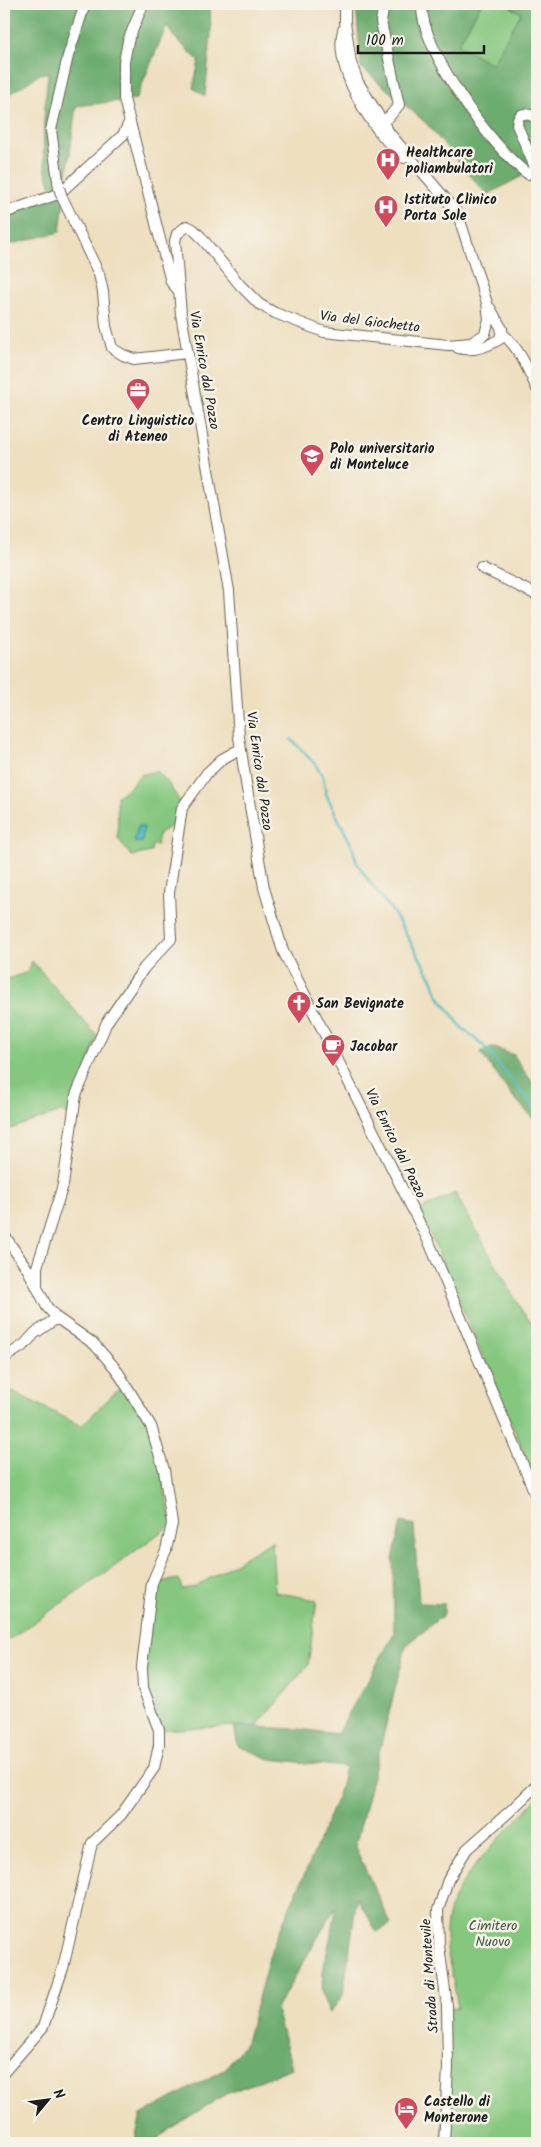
<svg xmlns="http://www.w3.org/2000/svg" width="541" height="2147" viewBox="0 0 541 2147" font-family="Kalam,sans-serif">
<style>
.green{fill:#85c77f;stroke:#50724e}
.forest{fill:#6cac6e;stroke:#446445}
.water{fill:#4ab9c1;stroke:#336a6e}
.lines{fill:none;stroke-linecap:round;stroke-linejoin:round}
.stream{stroke:#4ab9c1;stroke-width:2.5}
.minor-casing{stroke:#666055;stroke-width:12}
.minor{stroke:#fff;stroke-width:10}
.minor-bridge-casing{stroke:#666055;stroke-width:12;stroke-linecap:butt}
.minor-bridge{stroke:#fff;stroke-width:10}
.labels{text-anchor:middle;stroke-width:5;stroke-linejoin:round;paint-order:stroke}
.poi-label{font-size:14px;font-weight:bold;fill:#1c1c1c;stroke:#f7f3e8;text-anchor:start}
.street-label{font-size:14px;fill:#1c1c1c;stroke:#f7f3e8}
.park-label{font-size:14px;fill:#41583f;stroke:#f7f3e8}
</style>
<rect width="100%" height="100%" fill="#f7f3e8"/>
<filter id="ink" filterUnits="userSpaceOnUse"><feTurbulence type="fractalNoise" baseFrequency=".02" numOctaves="2"/><feDisplacementMap in="SourceGraphic" scale="10" xChannelSelector="R" yChannelSelector="G"/><feConvolveMatrix kernelMatrix="1 2 1 2 8 2 1 2 1" color-interpolation-filters="sRGB"/></filter>
<filter id="wash" filterUnits="userSpaceOnUse"><feTurbulence type="fractalNoise" baseFrequency=".0096" numOctaves="4" result="noise"/><feDisplacementMap in="SourceGraphic" scale="20" xChannelSelector="R" yChannelSelector="G"/><feGaussianBlur stdDeviation="1.12" result="paint"/><feColorMatrix in="noise" values="0 0 0 0 0 0 0 0 0 0 0 0 0 0 0 0 0 1.4 0 .05"/><feComposite in="paint" operator="in"/></filter>
<g filter="url(#wash)">
<rect width="100%" height="100%" fill="#eedfbf"/>
<path class="green" d="M 481,4 L 506,4 L 522,13 L 492,64 L 458,45 Z
M 156,771 L 166,780 L 183,806 L 178,825 L 173,825 L 159,833 L 157,845 L 152,845 L 151,852 L 131,856 L 118,838 L 117,796 L 129,788 L 140,775 Z
M 32,961 L 97,1036 L 71,1121 L 64,1111 L 4,1131 L 4,980 L 28,972 Z
M 455,1193 L 522,1311 L 537,1330 L 537,1483 L 420,1210 Z
M 125,1383 L 151,1426 L 172,1524 L 115,1566 L 4,1643 L 4,1387 L 81,1426 Z
M 272,1541 L 275,1592 L 317,1600 L 308,1665 L 256,1727 L 234,1726 L 159,1730 L 142,1667 L 152,1583 L 179,1579 L 182,1589 L 195,1587 Z
M 537,1798 L 537,2143 L 442,2143 L 447,2006 L 458,2008 C 455,1985 447,1959 446,1936 C 444,1881 505,1837 537,1798 Z"/>
<path class="forest" d="M 4,4 L 210,4 L 211,35 L 205,96 L 193,88 L 199,61 L 173,36 L 167,25 L 136,99 L 76,106 L 60,232 L 4,246 L 4,213 L 57,194 C 35,176 46,100 48,72 L 40,74 L 4,98 Z
M 356,4 L 481,4 L 458,45 L 492,64 L 521,13 L 506,4 L 537,4 L 537,168 L 487,195 L 426,123 L 361,67 Z
M 492,1047 L 514,1055 L 524,1071 L 537,1088 L 537,1123 L 509,1092 L 480,1052 Z
M 401,1522 L 414,1525 L 419,1603 L 444,1604 L 444,1614 L 406,1646 L 355,1847 L 391,1924 L 377,1932 L 357,1898 L 343,1995 L 330,2013 C 310,1984 335,1938 335,1908 L 276,2009 L 292,2068 L 226,2094 L 174,2126 L 152,2143 L 139,2143 L 135,2140 L 141,2115 L 225,2069 L 246,2042 L 272,1947 L 310,1862 L 339,1792 L 345,1767 L 270,1759 L 238,1746 L 234,1726 L 299,1729 L 337,1734 L 394,1634 L 393,1559 Z"/>
<path class="water" d="M 138,826 L 144,827 L 142,843 L 134,842 Z"/>
<g class="lines">
<path class="stream" d="M 291,739 L 315,764 L 323,777 L 326,794 L 352,846 L 357,863 L 371,884 L 393,912 L 432,979 L 438,995 L 462,1028 L 483,1045 L 537,1111"/>
</g>
</g>
<g filter="url(#ink)">
<g class="lines">
<defs>
<path id="minor" d="M 143,4 L 128,41 L 124,62 L 124,99 L 171,282 L 178,290
M 345,4 L 345,22 L 351,63 L 358,82 L 390,134 L 455,210 L 460,221 L 487,303 L 489,319 L 485,334 L 471,343 L 448,345 L 324,332 L 275,313 L 259,304 L 240,285 L 200,236 L 193,229 L 187,226 L 177,234 L 175,241 L 181,314 L 229,591 L 239,737 L 246,783 L 264,888 L 283,951 L 429,1242 L 537,1498
M 422,4 C 419,47 493,150 528,174 L 535,171 L 534,165 L 517,125 C 518,111 525,113 535,117
M 343,30 C 333,70 374,133 404,158
M 381,121 L 389,117 L 399,105 L 381,22 L 384,4
M 59,188 L 51,130 L 68,56 L 85,4
M 63,190 L 123,135 L 129,123
M 62,197 L 99,274 L 103,292 L 106,326 L 112,348 L 123,355 L 134,359 L 187,353
M 4,213 L 58,194
M 503,334 C 519,348 528,369 537,389
M 458,348 C 473,352 487,347 500,339 L 502,329 L 490,308
M 482,568 L 537,595
M 4,1235 L 28,1270 L 47,1307 L 57,1318 L 35,1333 L 24,1345 L 4,1358
M 37,1287 L 37,1267 L 63,1185 L 76,1095 L 107,1022 L 144,968 L 171,939 L 169,893 L 182,808 L 207,773 L 222,759 L 240,749
M 4,2072 L 43,2027 L 63,1968 L 92,1843 L 121,1815 L 154,1768 L 159,1745 L 159,1730 L 143,1688 L 142,1667 L 152,1583 L 166,1550 L 172,1524 L 164,1470 L 151,1426 L 116,1369 L 94,1344 L 57,1318
M 444,2143 L 448,2068 L 447,2006 L 439,1946 L 438,1910 L 448,1880 L 467,1849 L 509,1812 L 537,1785"/>
</defs>
<use href="#minor" class="minor-casing"/>
<use href="#minor" class="minor"/>
<defs>
<path id="minor-bridge" d="M 59,188 L 62,197"/>
</defs>
<use href="#minor-bridge" class="minor-bridge-casing"/>
<use href="#minor-bridge" class="minor-bridge"/>
</g>
</g>
<defs>
<symbol id="hospital-pin" viewBox="-11 -11 22 30"><path d="M0 17L-7.5 6A9.5 9.5 0 1 1 7.5 6Z" fill="#d1495b" stroke="#f7f3e8"/><path d="M-5-5h3v3.5h4V-5h3V5h-3V1.5h-4V5h-3Z" fill="#fff"/></symbol>
<symbol id="office-pin" viewBox="-11 -11 22 30"><path d="M0 17L-7.5 6A9.5 9.5 0 1 1 7.5 6Z" fill="#d1495b" stroke="#f7f3e8"/><path d="M-6-3h4V-5.5h4V-3h4V5H-6ZM-1-4.5V-3h2v-1.5ZM-6 0V1H6V0Z" fill="#fff"/></symbol>
<symbol id="university-pin" viewBox="-11 -11 22 30"><path d="M0 17L-7.5 6A9.5 9.5 0 1 1 7.5 6Z" fill="#d1495b" stroke="#f7f3e8"/><path d="M0-5L7-2L0 1L-7-2ZM-4 1L0 2.5L4 1V4Q0 6-4 4Z" fill="#fff"/></symbol>
<symbol id="church-pin" viewBox="-11 -11 22 30"><path d="M0 17L-7.5 6A9.5 9.5 0 1 1 7.5 6Z" fill="#d1495b" stroke="#f7f3e8"/><path d="M-1.2-6h2.4v3.5h3.3v2.4h-3.3V6h-2.4V-.1h-3.3v-2.4h3.3Z" fill="#fff"/></symbol>
<symbol id="cafe-pin" viewBox="-11 -11 22 30"><path d="M0 17L-7.5 6A9.5 9.5 0 1 1 7.5 6Z" fill="#d1495b" stroke="#f7f3e8"/><path d="M-5.5-4.5H6V0H3Q3 3.5 0 3.5H-2.5Q-5.5 3.5-5.5 0ZM3-3.2v2h1.7v-2ZM-6 4.5H4V6H-6Z" fill="#fff"/></symbol>
<symbol id="hotel-pin" viewBox="-11 -11 22 30"><path d="M0 17L-7.5 6A9.5 9.5 0 1 1 7.5 6Z" fill="#d1495b" stroke="#f7f3e8"/><path d="M-6-4.5h1.5V1H6V5H4.5V3h-9V5H-6ZM-4 0a1.8 1.8 0 1 1 3.6 0ZM.5 0V-2.5h3Q6-2.5 6 0Z" fill="#fff"/></symbol>
</defs>
<g fill-rule="evenodd">
<use href="#hospital-pin" x="374" y="146" width="28" height="38"/>
<use href="#hospital-pin" x="372" y="193" width="28" height="38"/>
<use href="#office-pin" x="124" y="376" width="28" height="38"/>
<use href="#university-pin" x="298" y="442" width="28" height="38"/>
<use href="#church-pin" x="285" y="989" width="28" height="38"/>
<use href="#cafe-pin" x="319" y="1032" width="28" height="38"/>
<use href="#hotel-pin" x="392" y="2095" width="28" height="38"/>
</g>
<g class="labels">
<g class="poi-label">
<text x="406" y="157">Healthcare<tspan x="406" dy="16">poliambulatori</tspan></text>
<text x="404" y="204">Istituto Clinico<tspan x="404" dy="16">Porta Sole</tspan></text>
<text x="138" y="425" text-anchor="middle">Centro Linguistico<tspan x="138" dy="16">di Ateneo</tspan></text>
<text x="330" y="453">Polo universitario<tspan x="330" dy="16">di Monteluce</tspan></text>
<text x="316" y="1008">San Bevignate</text>
<text x="350" y="1051">Jacobar</text>
<text x="424" y="2106">Castello di<tspan x="424" dy="16">Monterone</tspan></text>
</g>
<g class="street-label">
<text transform="translate(370 321) rotate(7)" y="5">Via del Giochetto</text>
<text transform="translate(205 370) rotate(80)" y="5">Via Enrico dal Pozzo</text>
<text transform="translate(260 771) rotate(82)" y="5">Via Enrico dal Pozzo</text>
<text transform="translate(396 1143) rotate(64)" y="5">Via Enrico dal Pozzo</text>
<text transform="translate(429 1976) rotate(-94)" y="5">Strada di Montevile</text>
</g>
<g class="park-label">
<text x="493" y="1930">Cimitero<tspan x="493" dy="16">Nuovo</tspan></text>
</g>
</g>
<rect width="541" height="2147" fill="none" stroke="#f7f3e8" stroke-width="20"/>
<g transform="translate(48 2100) rotate(61)" stroke="#f7f3e8" stroke-width="4" paint-order="stroke">
<path d="M0-4L9 19L0 12L-9 19Z" fill="#1c1c1c"/>
<text y="-8" font-size="14" font-weight="bold" text-anchor="middle" fill="#1c1c1c">N</text>
</g>
<path d="M358 45v8h126v-8" fill="none" stroke="#1c1c1c" stroke-width="2.5"/>
<text x="366" y="45" font-size="15" fill="#1c1c1c" stroke="#f7f3e8" stroke-width="4" paint-order="stroke">100 m</text>
</svg>
